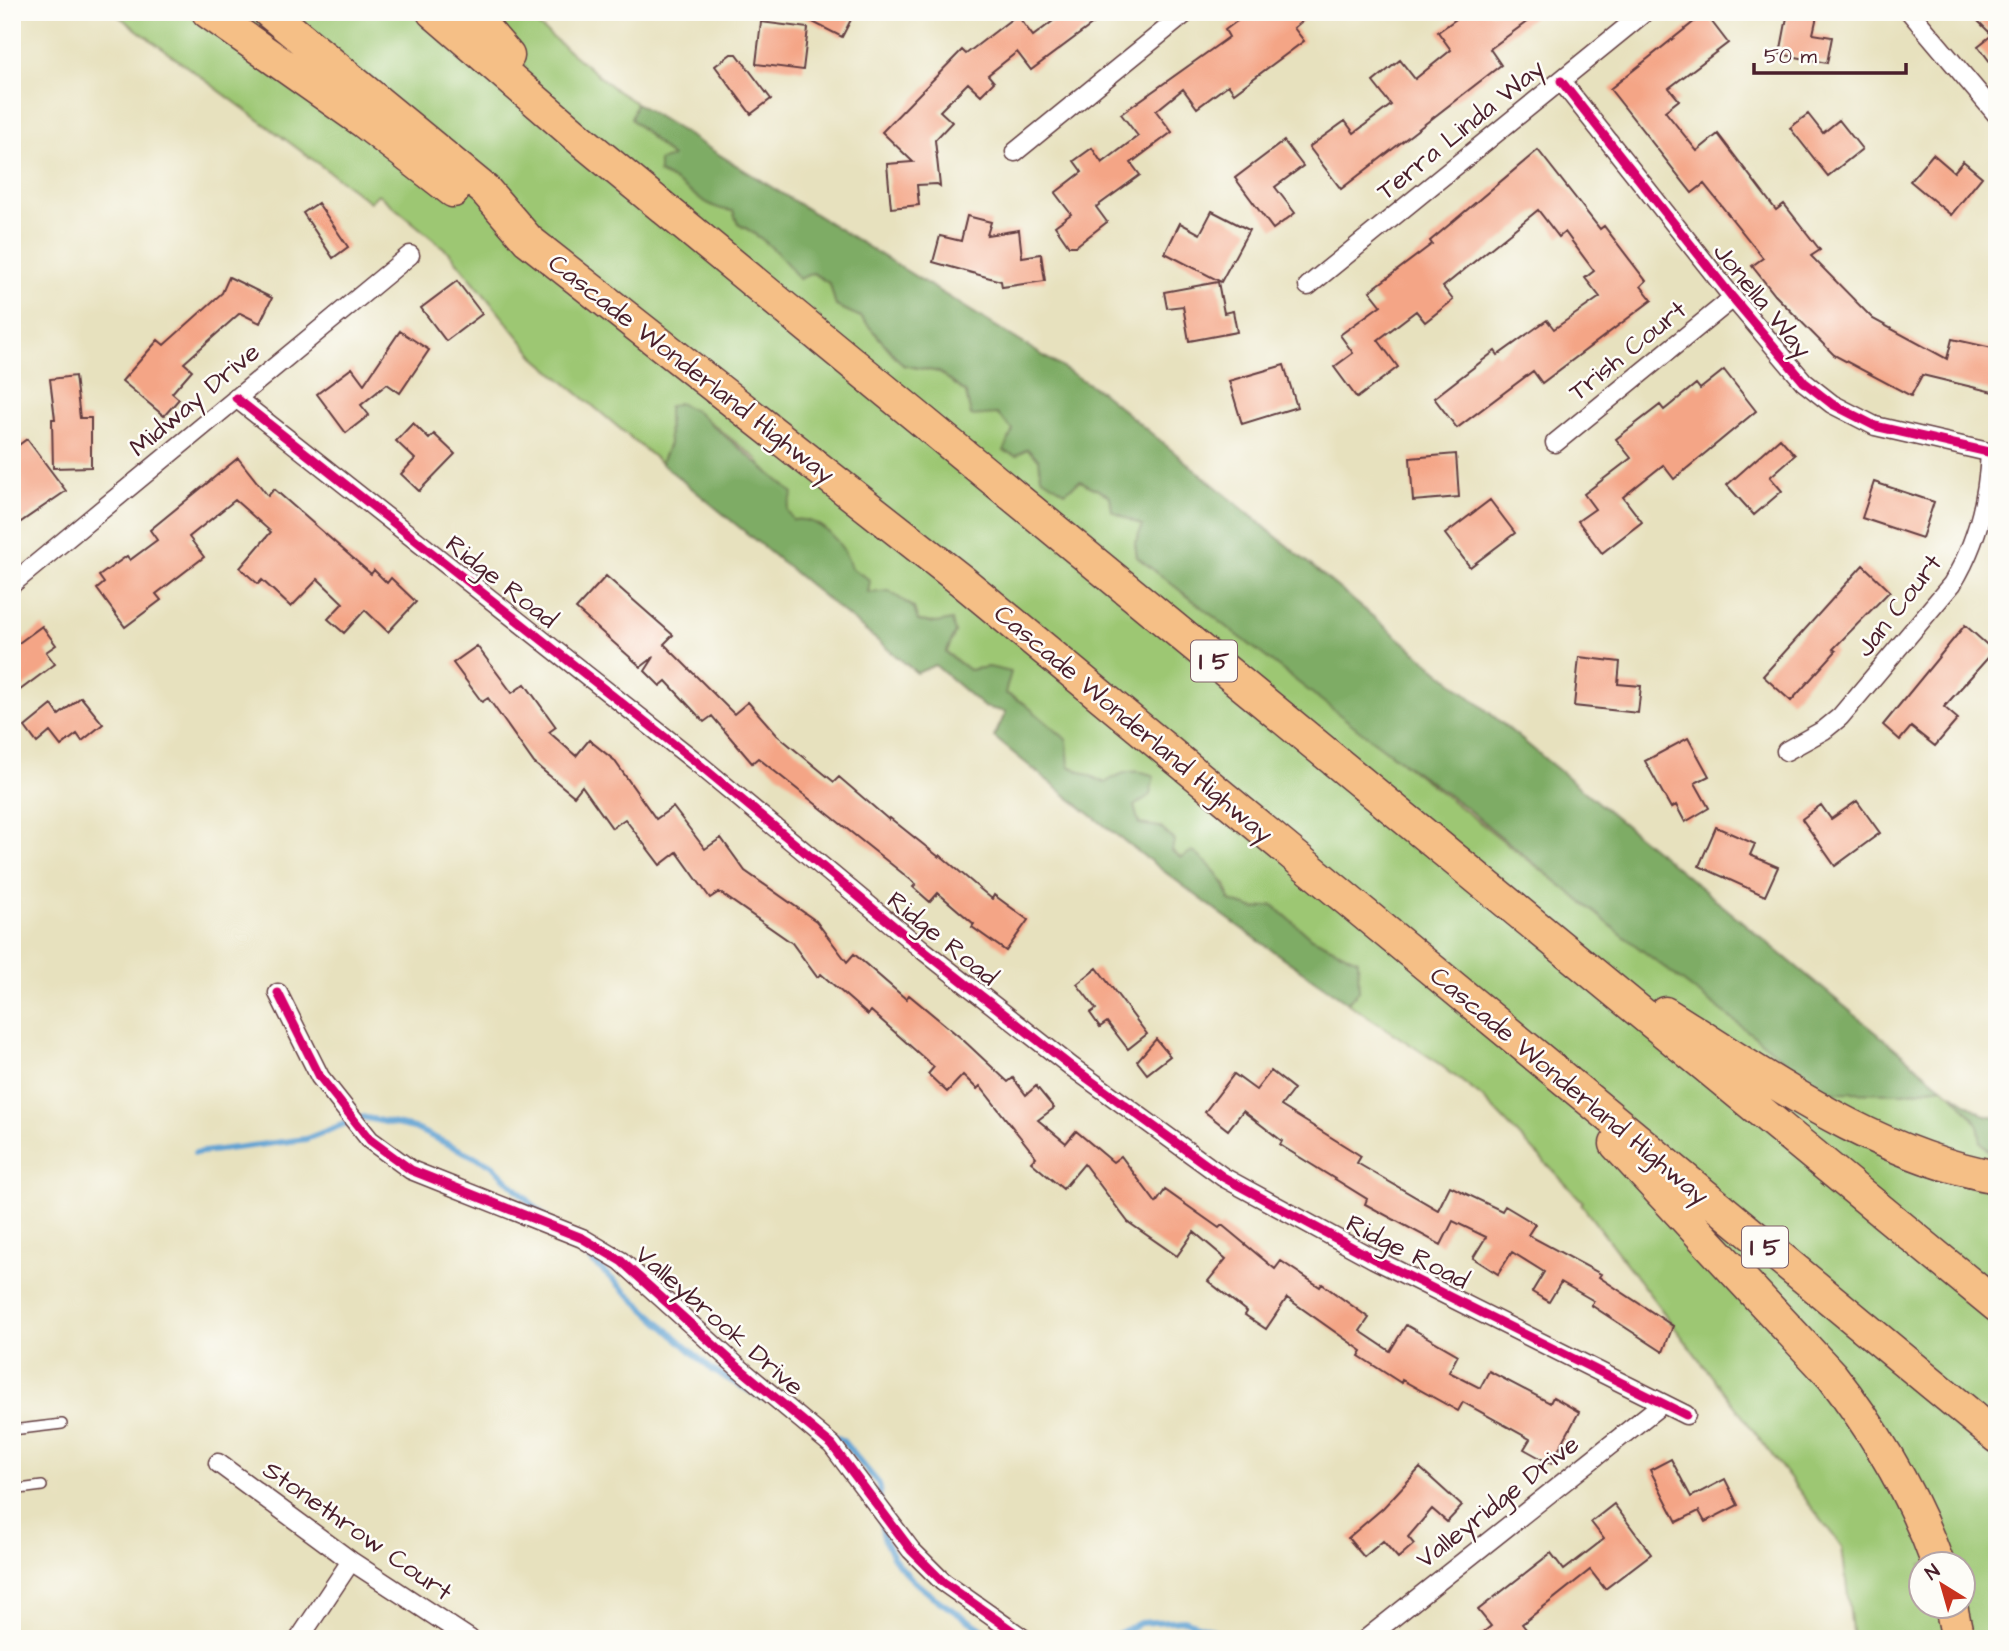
<svg xmlns="http://www.w3.org/2000/svg" width="2009" height="1651" viewBox="0 0 2009 1651" font-family="'Architects Daughter',sans-serif">
<style>
.green{fill:#9dc773;stroke:#74734f;stroke-width:2;fill-rule:evenodd}
.forest{fill:#7eac65;stroke:#646648;stroke-width:2}
.lines{fill:none;stroke-linecap:round;stroke-linejoin:round}
.stream{stroke:#5ea1d2;stroke-width:6}
.building{fill:#f4a586}
.service-casing{stroke:#623c41;stroke-width:12}
.minor-casing{stroke:#623c41;stroke-width:21}
.motorway-casing{stroke:#623c41;stroke-width:35}
.service{stroke:#fff;stroke-width:9}
.minor{stroke:#fff;stroke-width:18}
.motorway{stroke:#f5bf86;stroke-width:32}
.cycleway-casing{stroke:#fdfcf7;stroke-width:13}
.cycleway{stroke:#d6006c;stroke-width:9}
.labels{text-anchor:middle;stroke-width:5;stroke-linejoin:round;paint-order:stroke}
.shield{fill:#fdfcf7;stroke:#806168;stroke-width:2}
.shield-label{font-size:24px;font-weight:bold;fill:#4a1f2b}
.street-label{font-size:26px;fill:#4a1f2b;stroke:#fdfcf7}
</style>
<rect width="100%" height="100%" fill="#fdfcf7"/>
<filter id="ink" filterUnits="userSpaceOnUse"><feTurbulence type="fractalNoise" baseFrequency=".0143" numOctaves="2"/><feDisplacementMap in="SourceGraphic" scale="14" xChannelSelector="R" yChannelSelector="G"/><feConvolveMatrix kernelMatrix="1 2 1 2 8 2 1 2 1" color-interpolation-filters="sRGB"/></filter>
<filter id="wash" filterUnits="userSpaceOnUse"><feTurbulence type="fractalNoise" baseFrequency=".00686" numOctaves="4" result="noise"/><feDisplacementMap in="SourceGraphic" scale="28" xChannelSelector="R" yChannelSelector="G"/><feGaussianBlur stdDeviation="1.57" result="paint"/><feColorMatrix in="noise" values="0 0 0 0 0 0 0 0 0 0 0 0 0 0 0 0 0 1.4 0 .05"/><feComposite in="paint" operator="in"/></filter>
<g filter="url(#wash)">
<rect width="100%" height="100%" fill="#e7e1be"/>
<path class="green" d="M 113,12 L 522,12 L 617,91 L 636,103 L 631,119 L 673,158 L 659,173 L 733,211 L 738,224 C 763,236 783,256 799,278 L 813,273 L 830,284 L 836,306 L 861,317 L 903,365 L 939,372 L 997,413 L 1014,430 L 1005,451 L 1027,449 L 1039,459 L 1110,496 L 1143,526 L 1135,543 L 1137,557 L 1722,1010 L 1902,1093 L 1942,1087 C 1954,1095 1968,1110 1977,1122 C 1985,1135 1981,1151 1997,1159 L 1997,1639 L 1853,1639 L 1842,1547 L 1581,1204 L 1583,1202 L 1482,1097 L 1434,1060 L 1347,1003 L 1359,991 L 1331,947 L 1310,937 L 1273,905 L 1255,909 L 1230,901 L 1226,884 L 1181,858 L 1139,824 L 1134,806 L 1105,783 L 1069,766 L 1025,704 L 1005,693 L 989,667 L 969,670 L 946,652 L 955,633 L 936,623 L 918,621 L 867,593 L 869,580 L 850,568 C 844,544 820,515 793,521 L 757,459 L 694,410 L 668,407 L 669,444 L 661,463 L 537,359 L 450,253 L 378,194 L 370,202 ZM 1922,1564 L 1964,1564 L 1964,1606 L 1922,1606 Z"/>
<path class="forest" d="M 636,103 L 1100,391 L 1942,1087 L 1902,1093 L 1827,1092 L 1626,938 L 1466,808 L 1367,736 L 1137,557 L 1135,543 L 1143,526 L 1112,511 L 1110,496 L 1080,481 L 1065,492 L 1041,477 L 1039,459 L 1027,449 L 1016,456 L 1004,451 L 1013,430 L 997,414 L 971,416 L 966,393 L 939,372 L 903,365 L 861,317 L 836,306 L 830,284 L 813,273 L 799,279 C 783,257 763,236 738,224 L 733,211 C 703,209 685,183 659,173 L 659,161 L 672,157 L 631,119 Z
M 678,403 L 694,410 L 793,493 L 787,510 L 793,520 C 820,516 844,543 851,568 L 870,580 L 868,593 L 889,591 L 914,608 L 918,621 L 936,623 L 952,620 L 955,633 L 946,653 L 969,670 L 989,667 L 1011,672 L 1005,693 L 1025,704 L 1067,740 L 1069,766 L 1105,783 C 1123,771 1134,768 1154,776 L 1150,795 L 1134,806 L 1139,824 L 1160,827 L 1174,840 L 1172,851 L 1181,858 L 1192,851 C 1211,865 1224,878 1230,901 L 1255,909 L 1273,905 L 1310,937 L 1358,960 L 1359,991 L 1347,1002 C 1225,920 1108,831 994,737 L 1006,712 L 984,707 L 935,665 L 917,673 L 661,463 L 669,444 L 668,407 Z
M 1953,1094 L 1982,1114 L 1997,1117 L 1997,1159 L 1981,1142 L 1978,1124 Z"/>
<g class="lines">
<path class="stream" d="M 195,1153 L 306,1139 L 362,1117 L 414,1128 L 492,1165 L 546,1218
M 569,1240 L 712,1370 L 763,1398
M 831,1435 L 842,1440 L 879,1484 L 880,1501
M 881,1519 C 882,1576 956,1610 997,1639
M 1108,1639 L 1140,1623 L 1184,1620 L 1238,1639"/>
</g>
<g id="blocks">
<path class="building" d="M 793,12 L 855,12 L 842,37 Z
M 1065,12 L 1109,12 L 1031,70 L 1017,52 L 988,75 L 994,82 L 981,95 L 968,83 L 940,111 L 952,122 L 935,140 L 940,186 L 937,184 L 917,185 L 919,205 L 891,208 L 887,164 L 913,162 L 882,132 L 962,50 L 966,54 L 1017,15 L 1033,36 Z
M 1249,12 L 1313,12 L 1294,28 L 1304,41 L 1234,93 L 1228,85 L 1197,108 L 1183,89 L 1156,111 L 1172,132 L 1131,163 L 1140,175 L 1096,207 L 1107,222 L 1076,246 L 1069,246 L 1055,226 L 1071,214 L 1055,193 L 1082,172 L 1074,161 L 1092,148 L 1102,163 L 1138,136 L 1121,114 L 1229,37 L 1225,30 Z
M 1466,12 L 1540,12 L 1490,49 L 1501,65 L 1341,189 L 1309,147 L 1345,121 L 1354,133 L 1391,105 L 1373,82 L 1400,60 L 1415,79 L 1451,50 L 1438,32 Z
M 1788,12 L 1817,16 L 1813,34 L 1832,37 L 1827,63 L 1780,54 Z
M 1969,12 L 1997,12 L 1997,71 L 1978,46 L 1992,35 Z
M 1705,13 L 1728,43 L 1669,88 L 1679,100 L 1665,111 L 1697,151 L 1718,134 L 1776,210 L 1784,204 L 1820,250 L 1811,256 L 1873,319 L 1947,359 L 1952,339 L 1997,349 L 1997,393 L 1922,375 L 1911,396 L 1834,355 L 1775,295 L 1752,266 L 1763,258 L 1704,184 L 1692,193 L 1610,89 Z
M 761,22 L 808,28 L 803,70 L 756,64 Z
M 731,54 L 737,54 L 771,99 L 751,114 L 715,66 Z
M 1808,114 L 1823,133 L 1839,120 L 1862,149 L 1828,176 L 1790,128 Z
M 1284,141 L 1303,166 L 1275,187 L 1295,213 L 1273,229 L 1235,178 Z
M 1538,150 L 1600,229 L 1604,226 L 1646,281 L 1641,286 L 1652,300 L 1542,383 L 1533,371 L 1457,428 L 1434,398 L 1495,351 L 1498,355 L 1547,320 L 1554,329 L 1600,297 L 1585,278 L 1594,271 L 1565,232 L 1559,237 L 1538,210 L 1443,287 L 1453,300 L 1425,322 L 1416,311 L 1378,340 L 1398,367 L 1357,398 L 1334,367 L 1353,353 L 1340,335 L 1381,305 L 1370,291 L 1432,244 L 1430,241 Z
M 1933,154 L 1954,172 L 1963,161 L 1982,177 L 1951,215 L 1910,181 Z
M 318,203 L 348,247 L 333,258 L 303,213 Z
M 1212,211 L 1249,230 L 1221,282 L 1165,253 L 1180,223 L 1200,234 Z
M 967,216 L 991,222 L 987,235 L 1019,230 L 1022,257 L 1041,254 L 1045,281 L 1002,287 L 1001,281 L 933,262 L 940,236 L 961,241 Z
M 229,277 L 272,298 L 260,323 L 240,313 L 184,363 L 192,370 L 172,393 L 179,399 L 164,416 L 122,381 L 158,340 L 164,345 L 222,293 Z
M 457,281 L 482,314 L 446,341 L 421,308 Z
M 1218,282 L 1224,313 L 1233,311 L 1237,332 L 1189,341 L 1183,306 L 1167,308 L 1164,292 Z
M 400,331 L 429,350 L 400,393 L 387,384 L 361,405 L 369,415 L 346,433 L 317,394 L 352,368 L 364,384 Z
M 1284,365 L 1297,407 L 1242,424 L 1229,381 Z
M 1724,370 L 1756,411 L 1674,479 L 1663,465 L 1623,497 L 1642,522 L 1602,553 L 1578,521 L 1595,509 L 1584,494 L 1631,458 L 1616,439 L 1660,405 L 1664,410 L 1696,384 L 1700,389 Z
M 75,376 L 80,418 L 91,418 L 91,467 L 53,468 L 52,419 L 55,419 L 50,379 Z
M 413,423 L 429,439 L 434,434 L 455,454 L 419,491 L 401,474 L 415,459 L 396,441 Z
M 1780,438 L 1795,455 L 1770,477 L 1782,491 L 1754,515 L 1727,485 Z
M 27,439 L 66,491 L 12,528 L 12,450 Z
M 1456,454 L 1459,497 L 1413,501 L 1410,458 Z
M 238,458 L 268,496 L 274,489 L 371,574 L 374,570 L 387,583 L 391,578 L 416,602 L 388,632 L 365,610 L 344,633 L 328,619 L 343,603 L 318,579 L 291,607 L 262,580 L 258,584 L 240,568 L 271,532 L 235,500 L 189,537 L 204,557 L 156,594 L 161,600 L 125,627 L 97,589 L 104,583 L 99,576 L 127,556 L 130,560 L 157,540 L 150,530 Z
M 1874,482 L 1934,502 L 1922,538 L 1862,518 Z
M 1490,500 L 1515,533 L 1470,567 L 1445,534 Z
M 1863,565 L 1890,591 L 1833,649 L 1836,651 L 1791,701 L 1763,676 Z
M 606,576 L 673,635 L 664,644 L 734,714 L 748,702 L 777,735 L 834,782 L 839,777 L 889,820 L 890,818 L 939,857 L 940,855 L 992,899 L 994,895 L 1028,920 L 1006,951 L 972,927 L 974,924 L 938,893 L 930,902 L 913,887 L 916,884 L 758,758 L 752,763 L 712,716 L 704,722 L 666,681 L 660,686 L 645,671 L 654,657 L 641,667 L 576,609 Z
M 1965,625 L 1994,651 L 1944,707 L 1958,719 L 1935,746 L 1911,727 L 1900,740 L 1883,725 Z
M 42,626 L 56,645 L 46,652 L 55,664 L 12,696 L 12,648 Z
M 477,646 L 512,693 L 525,684 L 556,727 L 549,732 L 576,756 L 589,740 L 614,760 L 656,819 L 673,807 L 705,849 L 721,838 L 745,871 L 816,921 L 847,962 L 854,954 L 906,999 L 909,995 L 961,1038 L 1008,1082 L 1013,1078 L 1026,1095 L 1036,1086 L 1054,1108 L 1038,1120 L 1066,1143 L 1076,1131 L 1113,1162 L 1121,1156 L 1156,1203 L 1165,1190 L 1219,1228 L 1222,1225 L 1275,1269 L 1281,1261 L 1320,1287 L 1322,1284 L 1369,1318 L 1360,1331 L 1390,1351 L 1406,1325 L 1458,1355 L 1449,1372 L 1480,1388 L 1489,1371 L 1550,1403 L 1553,1397 L 1579,1412 L 1551,1464 L 1524,1449 L 1530,1439 L 1463,1402 L 1458,1411 L 1402,1380 L 1401,1383 L 1359,1356 L 1362,1351 L 1287,1298 L 1266,1329 L 1245,1315 L 1247,1312 L 1208,1281 L 1226,1259 L 1194,1232 L 1177,1256 L 1128,1222 L 1084,1164 L 1063,1189 L 1031,1162 L 1036,1157 L 980,1086 L 977,1089 L 963,1075 L 947,1092 L 928,1074 L 934,1067 L 871,1011 L 868,1015 L 821,974 L 817,977 L 792,943 L 719,892 L 710,898 L 677,852 L 660,865 L 625,819 L 612,828 L 582,786 L 574,796 L 534,763 L 488,698 L 482,702 L 453,663 Z
M 1579,657 L 1620,662 L 1618,684 L 1641,686 L 1638,713 L 1574,706 Z
M 81,697 L 103,724 L 82,741 L 77,734 L 61,746 L 50,732 L 37,743 L 25,727 L 52,705 L 59,715 Z
M 1688,738 L 1709,776 L 1695,783 L 1709,808 L 1685,822 L 1676,805 L 1671,808 L 1645,761 Z
M 1857,801 L 1880,833 L 1835,866 L 1802,819 L 1821,805 L 1831,819 Z
M 1716,827 L 1755,844 L 1750,855 L 1778,867 L 1765,896 L 1699,866 Z
M 1097,968 L 1147,1034 L 1128,1049 L 1107,1022 L 1100,1027 L 1090,1013 L 1096,1009 L 1077,984 Z
M 1156,1039 L 1170,1056 L 1147,1074 L 1137,1061 Z
M 1271,1071 L 1294,1089 L 1281,1106 L 1361,1156 L 1357,1163 L 1438,1210 L 1450,1186 L 1502,1211 L 1505,1206 L 1535,1224 L 1528,1235 L 1601,1274 L 1599,1277 L 1673,1326 L 1663,1352 L 1591,1305 L 1594,1301 L 1561,1282 L 1549,1302 L 1532,1292 L 1544,1272 L 1512,1252 L 1498,1274 L 1473,1258 L 1486,1237 L 1453,1221 L 1441,1245 L 1365,1204 L 1367,1199 L 1280,1145 L 1282,1141 L 1243,1111 L 1228,1130 L 1205,1112 L 1234,1074 L 1256,1090 Z
M 1671,1459 L 1691,1497 L 1725,1479 L 1738,1505 L 1705,1522 L 1699,1511 L 1677,1522 L 1650,1470 Z
M 1420,1468 L 1462,1506 L 1447,1522 L 1432,1509 L 1408,1537 L 1414,1544 L 1398,1558 L 1383,1541 L 1364,1557 L 1348,1538 L 1383,1508 Z
M 1614,1504 L 1651,1554 L 1605,1589 L 1590,1570 L 1522,1624 L 1534,1639 L 1475,1639 L 1491,1626 L 1478,1610 L 1551,1553 L 1564,1570 L 1604,1539 L 1591,1522 Z"/>
</g>
</g>
<g filter="url(#ink)">
<use href="#blocks" fill-opacity="0" stroke="#623c41" stroke-width="2"/>
<g class="lines">
<defs>
<path id="service" d="M 12,1430 L 62,1424
M 12,1490 L 42,1486"/>
<path id="minor" d="M 1910,12 L 1997,115
M 1561,81 L 1733,298 L 1804,382 L 1832,404 L 1875,426 L 1997,454
M 1015,152 L 1187,12
M 1308,286 L 1645,12
M 236,398 L 695,761 L 924,951 L 1072,1067 L 1223,1177 L 1374,1259 L 1686,1415
M 1555,443 L 1733,298
M 12,584 L 410,255
M 1786,751 L 1824,730 L 1840,717 L 1952,584 C 1977,543 1988,500 1990,452
M 278,993 L 320,1077 L 370,1140 L 411,1170 L 582,1238 L 621,1261 L 737,1366 L 832,1445 L 911,1550 L 943,1582 L 1024,1639
M 218,1463 L 351,1561 L 470,1639
M 299,1639 L 351,1561
M 1366,1639 L 1662,1404"/>
<path id="motorway" d="M 208,12 L 364,122 L 453,191
M 269,12 L 485,190 L 528,240 L 962,581 L 1997,1437
M 433,12 L 580,139 L 1997,1306
M 470,12 L 508,56
M 1665,1013 C 1769,1078 1873,1155 1997,1177
M 1616,1144 L 1832,1376 C 1877,1434 1913,1494 1938,1564
M 1951,1606 L 1958,1639"/>
</defs>
<use href="#service" class="service-casing"/>
<use href="#minor" class="minor-casing"/>
<use href="#motorway" class="motorway-casing"/>
<use href="#service" class="service"/>
<use href="#minor" class="minor"/>
<use href="#motorway" class="motorway"/>
<defs>
<path id="cycleway" d="M 1561,81 L 1733,298 L 1804,382 L 1832,404 L 1875,426 L 1997,454
M 236,398 L 695,761 L 924,951 L 1072,1067 L 1223,1177 L 1374,1259 L 1686,1415
M 278,993 L 320,1077 L 370,1140 L 411,1170 L 582,1238 L 621,1261 L 737,1366 L 832,1445 L 911,1550 L 943,1582 L 1024,1639"/>
</defs>
<use href="#cycleway" class="cycleway-casing"/>
<use href="#cycleway" class="cycleway"/>
</g>
</g>
<g class="labels">
<g class="shield">
<rect x="1191" y="640.5" width="46" height="41" rx="5"/>
<rect x="1742" y="1226.5" width="46" height="41" rx="5"/>
</g>
<g class="shield-label">
<text x="1214" y="669">I 5</text>
<text x="1765" y="1255">I 5</text>
</g>
<g class="street-label">
<text transform="translate(1460 129) rotate(-39)" y="9">Terra Linda Way</text>
<text transform="translate(1763 300) rotate(51)" y="9">Jonella Way</text>
<text transform="translate(1627 350) rotate(-39)" y="9">Trish Court</text>
<text transform="translate(692 368) rotate(38)" y="9">Cascade Wonderland Highway</text>
<text transform="translate(194 399) rotate(-40)" y="9">Midway Drive</text>
<text transform="translate(502 581) rotate(38)" y="9">Ridge Road</text>
<text transform="translate(1898 605) rotate(-52)" y="9">Jan Court</text>
<text transform="translate(1134 723) rotate(40)" y="9">Cascade Wonderland Highway</text>
<text transform="translate(943 938) rotate(39)" y="9">Ridge Road</text>
<text transform="translate(1570 1085) rotate(40)" y="9">Cascade Wonderland Highway</text>
<text transform="translate(1408 1251) rotate(27)" y="9">Ridge Road</text>
<text transform="translate(720 1320) rotate(41)" y="9">Valleybrook Drive</text>
<text transform="translate(1497 1501) rotate(-38)" y="9">Valleyridge Drive</text>
<text transform="translate(358 1530) rotate(35)" y="9">Stonethrow Court</text>
</g>
</g>
<rect width="2009" height="1651" fill="none" stroke="#fdfcf7" stroke-width="42"/>
<g transform="translate(1942 1585) rotate(323)"><circle r="33" fill="#fdfcf7" stroke="#b5a4a5" stroke-width="2"/>
<path d="M0-5L12 26L0 18L-12 26Z" fill="#c8321e"/>
<text y="-10" font-size="19" font-weight="bold" text-anchor="middle" fill="#4a1f2b">N</text>
</g>
<path d="M1754 63v10h152v-10" fill="none" stroke="#4a1f2b" stroke-width="3.5"/>
<text x="1764" y="63" font-size="21" fill="#4a1f2b" stroke="#fdfcf7" stroke-width="5" paint-order="stroke">50 m</text>
</svg>
